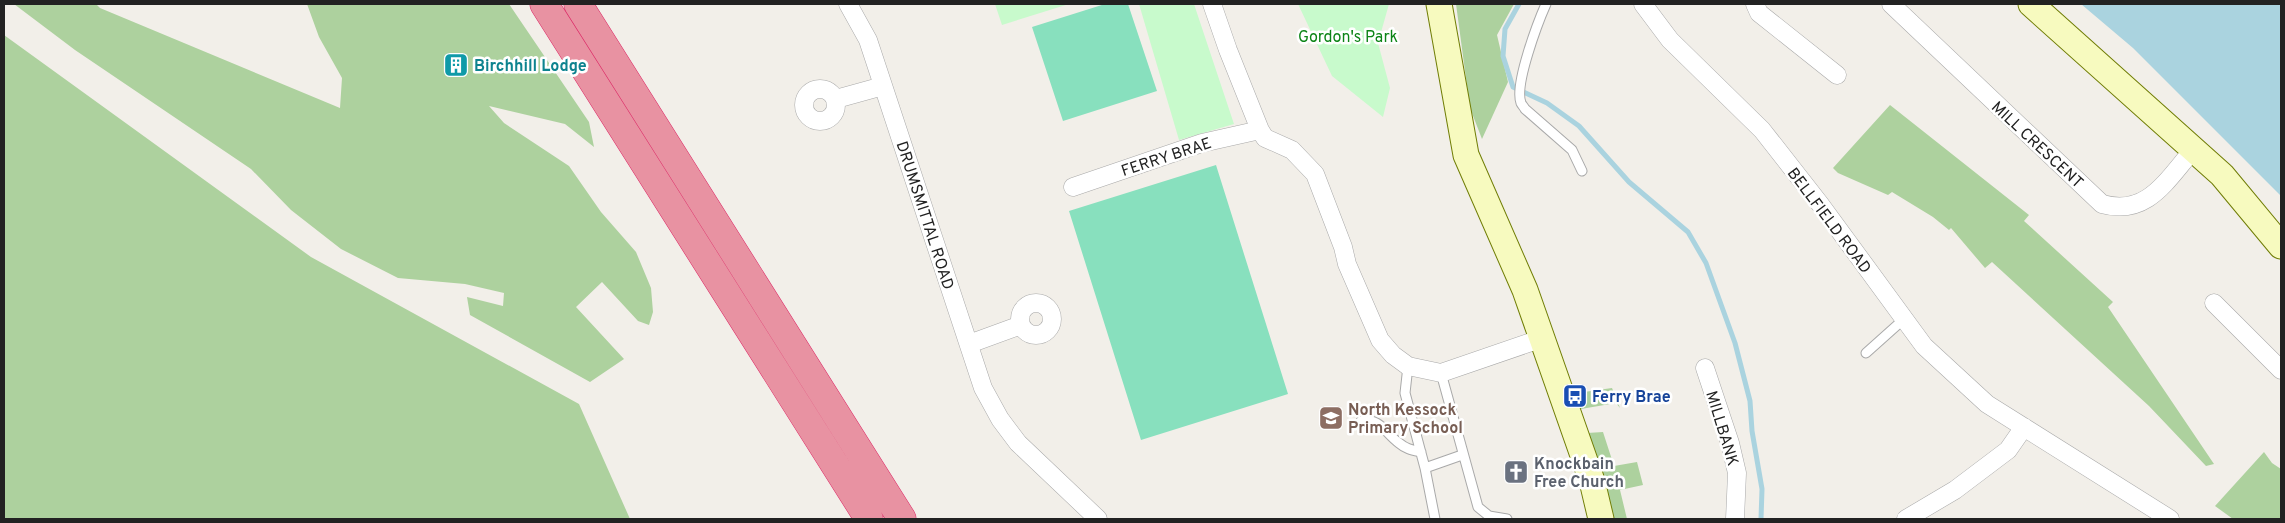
<svg xmlns="http://www.w3.org/2000/svg" width="2285" height="523" viewBox="0 0 2285 523" font-family="Overpass,sans-serif">
<style>
.forest{fill:#add19e}
.park{fill:#c8facc}
.pitch{fill:#88e0be}
.water{fill:#aad3df}
.lines{fill:none;stroke-linecap:round;stroke-linejoin:round}
.stream{stroke:#aad3df;stroke-width:5}
.lane-casing{stroke:#a9a9a9;stroke-width:11}
.street-casing{stroke:#a9a9a9;stroke-width:19}
.secondary-casing{stroke:#707d05;stroke-width:27}
.highway-casing{stroke:#dc2a67;stroke-width:29}
.lane{stroke:#fff;stroke-width:9}
.street{stroke:#fff;stroke-width:18}
.secondary{stroke:#f7fabf;stroke-width:25}
.highway{stroke:#e892a2;stroke-width:28}
.labels{text-anchor:middle;stroke-width:5;stroke-linejoin:round;paint-order:stroke}
.park-label{font-size:16px;fill:#0c8416;stroke:#fff}
.culture-label{font-size:16px;font-weight:bold;fill:#0d838f;stroke:#fff;text-anchor:start}
.street-label{font-size:16px;fill:#222;stroke:#fff}
.transit-label{font-size:16px;font-weight:bold;fill:#164399;stroke:#fff;text-anchor:start}
.education-label{font-size:16px;font-weight:bold;fill:#785e54;stroke:#fff;text-anchor:start}
.worship-label{font-size:16px;font-weight:bold;fill:#5b616d;stroke:#fff;text-anchor:start}
</style>
<rect width="100%" height="100%" fill="#f2efe9"/>
<path class="forest" d="M 14,4 L 96,4 L 100,8 L 340,108 L 342,78 L 319,37 L 307,4 L 509,4 L 589,122 L 594,147 L 565,124 L 489,106 L 504,123 L 569,166 L 601,212 L 636,252 L 651,288 L 653,312 L 649,325 L 638,321 L 602,282 L 576,307 L 624,359 L 590,382 L 470,315 L 467,297 L 503,306 L 504,293 L 465,284 L 398,278 L 341,249 L 291,210 L 251,169 L 75,50 Z
M 1456,4 L 1514,4 L 1497,35 L 1508,82 L 1482,139 L 1470,108 Z
M 4,35 L 311,257 L 579,404 L 630,519 L 4,519 Z
M 1890,105 L 2029,215 L 2024,221 L 2113,302 L 2108,307 L 2214,464 L 2206,466 L 2149,406 L 1992,262 L 1985,268 L 1951,228 L 1949,230 L 1933,217 L 1892,192 L 1888,195 L 1838,173 L 1833,168 Z
M 1612,388 L 1620,408 L 1616,403 L 1581,409 L 1577,393 Z
M 1603,432 L 1614,466 L 1637,462 L 1643,485 L 1620,490 L 1627,519 L 1611,519 L 1587,433 Z
M 2264,452 L 2272,463 L 2281,469 L 2281,519 L 2233,519 L 2215,506 Z"/>
<path class="park" d="M 995,4 L 1069,4 L 1002,25 Z
M 1139,4 L 1194,4 L 1234,124 L 1179,140 Z
M 1298,4 L 1389,4 L 1378,43 L 1390,88 L 1383,117 L 1332,76 Z"/>
<path class="pitch" d="M 1105,4 L 1128,4 L 1157,91 L 1063,121 L 1032,27 Z
M 1216,165 L 1288,394 L 1141,440 L 1069,211 Z"/>
<path class="water" d="M 2081,4 L 2281,4 L 2281,196 L 2133,48 Z"/>
<g class="lines">
<path class="stream" d="M 1519,4 L 1505,29 L 1503,56 L 1513,87 L 1547,103 L 1579,126 L 1629,182 L 1688,232 L 1706,263 L 1735,343 L 1750,401 L 1752,431 L 1762,489 L 1761,519"/>
<defs>
<path id="lane" d="M 1546,4 C 1538,22 1514,85 1521,103 C 1522,105 1524,107 1525,109 L 1572,150 L 1582,171
M 1866,353 L 1904,319
M 1408,366 L 1405,393 L 1425,468 L 1435,519
M 1441,373 L 1478,507 L 1489,516 L 1507,519
M 1361,421 C 1381,418 1385,433 1399,443 C 1406,449 1412,450 1421,452
M 1425,468 L 1462,455"/>
<path id="street" d="M 848,4 L 868,40 L 983,388 L 1000,419 L 1018,443 L 1098,519
M 1212,4 L 1228,50 L 1260,130 L 1265,138 L 1292,150 L 1315,174 L 1343,247 L 1347,264 L 1380,340 L 1393,355 L 1408,366 L 1441,373 L 1543,338
M 1643,4 L 1670,40 L 1762,130 L 1820,204 L 1924,346 L 1987,404 L 2170,519
M 1755,4 L 1759,13 L 1837,75
M 1891,4 L 2102,204 C 2148,217 2167,179 2194,149
M804 105a16 16 0 1 1 32 0a16 16 0 1 1-32 0Z
M 836,99 L 883,86
M 1073,187 L 1202,143 L 1260,130
M 2214,303 L 2281,370
M1020 319a16 16 0 1 1 32 0a16 16 0 1 1-32 0Z
M 969,344 L 1021,325
M 1705,368 L 1730,443 L 1737,473 L 1735,519
M 1906,519 L 1955,490 L 2008,450 L 2024,427"/>
<path id="secondary" d="M 1439,4 L 1466,155 L 1525,290 L 1592,481 L 1601,519
M 2031,4 L 2222,175 L 2281,246"/>
<path id="highway" d="M 544,4 L 869,519
M 578,4 L 902,519"/>
</defs>
<use href="#lane" class="lane-casing"/>
<use href="#street" class="street-casing"/>
<use href="#secondary" class="secondary-casing"/>
<use href="#highway" class="highway-casing"/>
<use href="#lane" class="lane"/>
<use href="#street" class="street"/>
<use href="#secondary" class="secondary"/>
<use href="#highway" class="highway"/>
</g>
<defs>
<symbol id="building-square" viewBox="-11 -11 22 22"><rect x="-9" y="-9" width="18" height="18" rx="4" fill="#0f9aa8" stroke="#fff"/><path d="M-4-6H4V6H1V3H-1V6H-4ZM-2.5-4.3h1.7v1.8h-1.7ZM.8-4.3h1.7v1.8H.8ZM-2.5-1h1.7V.8h-1.7ZM.8-1h1.7V.8H.8Z" fill="#fff"/></symbol>
<symbol id="bus-square" viewBox="-11 -11 22 22"><rect x="-9" y="-9" width="18" height="18" rx="4" fill="#1a4fb4" stroke="#fff"/><path d="M-5-6H5V4H4V6H2V4H-2V6H-4V4H-5ZM-3.5-4V0h7V-4ZM-3.5 1.2v1.5H-2V1.2ZM2 1.2v1.5H3.5V1.2Z" fill="#fff"/></symbol>
<symbol id="school-square" viewBox="-11 -11 22 22"><rect x="-9" y="-9" width="18" height="18" rx="4" fill="#8d6e63" stroke="#fff"/><path d="M0-5L7-2L0 1L-7-2ZM-4 1L0 2.5L4 1V4Q0 6-4 4Z" fill="#fff"/></symbol>
<symbol id="church-square" viewBox="-11 -11 22 22"><rect x="-9" y="-9" width="18" height="18" rx="4" fill="#6b7280" stroke="#fff"/><path d="M-1.2-6h2.4v3.5h3.3v2.4h-3.3V6h-2.4V-.1h-3.3v-2.4h3.3Z" fill="#fff"/></symbol>
</defs>
<g fill-rule="evenodd">
<use href="#building-square" x="442" y="51" width="28" height="28"/>
<use href="#bus-square" x="1561" y="382" width="28" height="28"/>
<use href="#school-square" x="1317" y="404" width="28" height="28"/>
<use href="#church-square" x="1502" y="458" width="28" height="28"/>
</g>
<g class="labels">
<g class="park-label">
<text x="1348" y="42">Gordon's Park</text>
</g>
<g class="culture-label">
<text x="474" y="71">Birchhill Lodge</text>
</g>
<g class="street-label">
<text transform="translate(2038 144) rotate(43)" y="6">MILL CRESCENT</text>
<text transform="translate(1166 156) rotate(-18)" y="6">FERRY BRAE</text>
<text transform="translate(926 215) rotate(72)" y="6">DRUMSMITTAL ROAD</text>
<text transform="translate(1830 220) rotate(53)" y="6">BELLFIELD ROAD</text>
<text transform="translate(1723 428) rotate(73)" y="6">MILLBANK</text>
</g>
<g class="transit-label">
<text x="1592" y="402">Ferry Brae</text>
</g>
<g class="education-label">
<text x="1348" y="415">North Kessock<tspan x="1348" dy="18">Primary School</tspan></text>
</g>
<g class="worship-label">
<text x="1534" y="469">Knockbain<tspan x="1534" dy="18">Free Church</tspan></text>
</g>
</g>
<rect width="2285" height="523" fill="none" stroke="#222222" stroke-width="10"/>
</svg>
